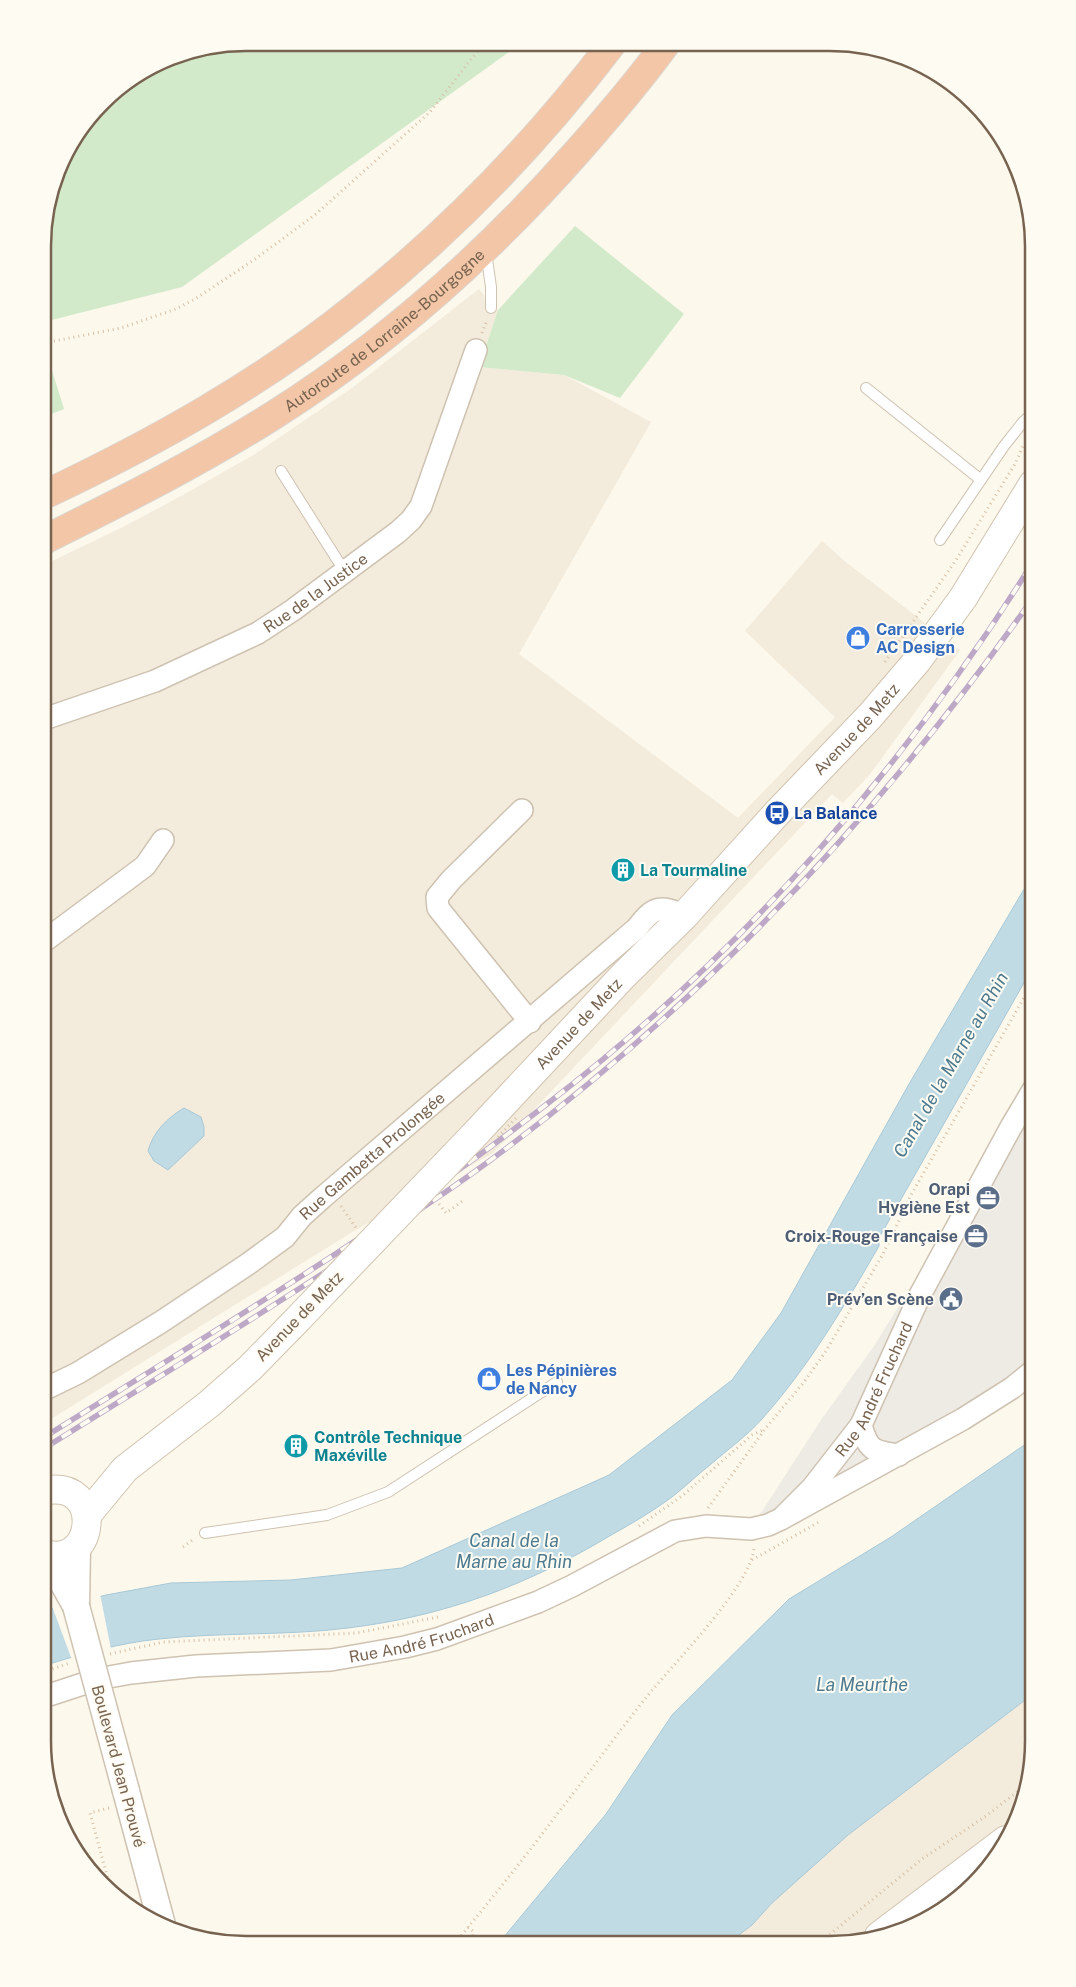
<svg xmlns="http://www.w3.org/2000/svg" width="1076" height="1987" viewBox="0 0 1076 1987" font-family="'Public Sans',sans-serif">
<style>
.residential{fill:#f3ebdb}
.industrial{fill:#eeeae4}
.green{fill:#d2eaca}
.water{fill:#c1dbe5;stroke:#a7c8d7}
.pier{fill:#fcf8ec}
.lines{fill:none;stroke-linecap:round;stroke-linejoin:round}
.service-casing{stroke:#cec2b1;stroke-width:12}
.minor-casing{stroke:#cec2b1;stroke-width:24}
.tertiary-casing{stroke:#cec2b1;stroke-width:29}
.secondary-casing{stroke:#d1c3af;stroke-width:30}
.motorway-casing{stroke:#dcd6d1;stroke-width:30}
.path{stroke:#d6c0a7;stroke-width:3;stroke-dasharray:1 4;stroke-linecap:butt}
.service{stroke:#fff;stroke-width:10}
.minor{stroke:#fff;stroke-width:21}
.tertiary{stroke:#fff;stroke-width:26}
.secondary{stroke:#fff;stroke-width:28}
.motorway{stroke:#f2c6a7;stroke-width:28}
.rail-casing{stroke:#bda9c7;stroke-width:5.5}
.rail{stroke:#fefbf3;stroke-width:4;stroke-dasharray:11;stroke-linecap:butt}
.tertiary-bridge-casing{stroke:#cec2b1;stroke-width:29;stroke-linecap:butt}
.secondary-bridge-casing{stroke:#d1c3af;stroke-width:30;stroke-linecap:butt}
.path-bridge{stroke:#d6c0a7;stroke-width:3;stroke-dasharray:1 4;stroke-linecap:butt}
.tertiary-bridge{stroke:#fff;stroke-width:26}
.secondary-bridge{stroke:#fff;stroke-width:28}
.labels{text-anchor:middle;stroke-width:4;stroke-linejoin:round;paint-order:stroke}
.street-label{font-size:16px;fill:#77634f;stroke:#fefbf3}
.shop-label{font-size:16px;font-weight:bold;fill:#366cbe;stroke:#fefbf3;text-anchor:start}
.transit-label{font-size:16px;font-weight:bold;fill:#164399;stroke:#fefbf3;text-anchor:start}
.culture-label{font-size:16px;font-weight:bold;fill:#0d838f;stroke:#fefbf3;text-anchor:start}
.service-label{font-size:16px;font-weight:bold;fill:#4e5e75;stroke:#fefbf3;text-anchor:end}
.water-label{font-size:18px;font-style:italic;fill:#4d7a8f;stroke:#fefbf3}
.rim{fill:none;stroke:#77634f;stroke-width:2.5}
</style>
<rect width="100%" height="100%" fill="#fcf8ec"/>
<path class="residential" d="M 479,289 L 484,295 L 486,307 L 498,310 L 479,367 L 564,375 L 651,422 L 519,654 L 738,818 L 835,717 L 745,631 L 822,541 L 847,563 L 960,650 L 871,773 L 843,803 L 832,794 L 493,1153 L 354,1231 L 43,1424 L 44,565 L 123,527 L 183,495 L 255,454 L 352,388 Z
M 1033,1694 L 1033,1755 L 1018,1819 L 991,1865 L 943,1910 L 896,1934 L 830,1944 L 727,1944 L 752,1925 L 772,1903 L 848,1835 Z"/>
<path class="industrial" d="M 1033,1070 L 1033,1379 L 757,1519 L 821,1420 L 874,1346 L 950,1223 Z"/>
<path class="green" d="M 246,43 L 520,44 L 182,287 L 44,322 L 44,220 L 64,156 L 112,93 L 168,58 Z
M 575,226 L 684,314 L 620,398 L 564,375 L 479,367 L 498,310 Z
M 46,351 L 64,409 L 44,417 L 44,352 Z"/>
<path class="water" d="M 1033,874 L 1033,967 L 879,1238 L 879,1246 C 844,1307 809,1366 762,1419 C 747,1436 727,1450 710,1465 C 697,1475 685,1487 672,1497 C 653,1511 633,1523 613,1534 C 528,1585 446,1616 348,1628 C 285,1636 222,1632 159,1639 C 119,1643 81,1654 43,1666 L 43,1611 L 106,1595 L 171,1583 L 291,1580 L 402,1568 L 609,1475 L 732,1380 L 781,1313 L 909,1084 Z
M 184,1108 L 201,1117 L 204,1127 L 204,1136 L 168,1170 L 154,1161 L 148,1151 C 153,1132 167,1118 184,1108 Z
M 1033,1439 L 1033,1694 L 848,1835 L 772,1903 L 752,1925 L 727,1944 L 498,1944 L 606,1814 L 672,1715 L 789,1599 L 891,1537 Z"/>
<path class="pier" d="M 100,1594 L 111,1649 L 72,1660 L 52,1606 Z"/>
<g class="lines">
<defs>
<path id="service" d="M 486,252 L 491,287 L 491,308
M 866,388 L 981,480
M 281,471 L 345,572
M 940,540 L 1004,446 L 1023,422 L 1033,413
M 205,1533 L 327,1515 L 388,1492 L 557,1382"/>
<g id="minor">
<path id="s1" d="M 44,719 L 155,681 L 258,633 L 293,610 L 398,532 L 411,520 L 421,506 L 476,350"/>
<path d="M 522,810 L 451,880 L 437,897 L 438,908 L 530,1022"/>
<path d="M 43,942 L 145,866 L 163,840"/>
<path id="s2" d="M 1033,1371 L 1012,1388 L 963,1419 L 781,1519 L 812,1488 L 861,1425 L 920,1295 L 1011,1127 L 1033,1090"/>
<path id="s3" d="M 43,1390 L 78,1373 L 161,1322 L 248,1264 L 285,1237 L 302,1216 L 322,1198 L 637,928 C 653,907 660,904 684,916"/>
<path d="M 861,1425 C 868,1450 873,1452 899,1455"/>
<path id="s4" d="M 43,1697 L 98,1679 L 131,1673 L 196,1666 L 331,1660 L 405,1647 L 437,1639 L 538,1602 L 572,1586 L 675,1531 L 706,1526 L 751,1529 L 768,1525 L 781,1519"/>
</g>
<path id="tertiary" d="M 47,1554 L 76,1606
M 76,1606 L 77,1547
M 126,1791 L 162,1925"/>
<g id="secondary">
<path id="s5" d="M 476,1133 L 623,976 L 684,916 L 777,813 L 870,716 L 917,661 L 963,598 L 1033,484"/>
<path d="M 87,1515 L 125,1469 L 209,1404 L 250,1368 L 296,1321"/>
<path d="M 43,1553 C 95,1573 107,1477 43,1491"/>
<path d="M 879,1936 L 1006,1840"/>
</g>
<g id="motorway">
<path d="M 44,495 C 154,443 262,383 357,306 C 452,230 538,141 611,45"/>
<path id="s6" d="M 44,540 C 122,501 200,462 274,415 C 388,343 489,252 578,151 C 608,117 638,82 665,45"/>
</g>
</defs>
<use href="#service" class="service-casing"/>
<use href="#minor" class="minor-casing"/>
<use href="#tertiary" class="tertiary-casing"/>
<use href="#secondary" class="secondary-casing"/>
<use href="#motorway" class="motorway-casing"/>
<path class="path" d="M 482,333 L 487,320
M 44,343 L 121,328 L 176,309 L 195,299 L 254,260 L 316,214 L 430,112 L 483,44
M 885,662 L 956,560 L 1015,464 L 1023,446
M 439,1204 L 446,1213 L 464,1200
M 341,1206 L 356,1228
M 708,1508 L 765,1429 L 804,1382 L 826,1351 L 883,1254 L 911,1195 L 1033,982
M 639,1526 L 682,1496 L 752,1435 L 765,1429
M 183,1547 L 194,1539
M 752,1560 L 819,1522
M 110,1654 L 163,1642 L 357,1633 L 438,1617
M 43,1672 L 70,1663
M 109,1808 L 90,1813 L 112,1894
M 94,1873 L 98,1872 L 100,1880
M 468,1927 L 473,1931 L 473,1943
M 455,1943 C 490,1901 525,1857 558,1813 C 588,1775 615,1736 645,1699 C 670,1667 753,1584 754,1547
M 818,1944 L 922,1859 L 986,1816 L 1026,1785"/>
<use href="#service" class="service"/>
<use href="#minor" class="minor"/>
<use href="#tertiary" class="tertiary"/>
<use href="#secondary" class="secondary"/>
<use href="#motorway" class="motorway"/>
<defs>
<path id="rail" d="M 43,1438 C 214,1331 388,1228 547,1104 C 741,955 904,769 1033,562
M 43,1449 C 144,1386 246,1324 345,1259 C 393,1227 442,1196 488,1162 C 702,1005 880,815 1033,598"/>
</defs>
<use href="#rail" class="rail-casing"/>
<use href="#rail" class="rail"/>
<defs>
<path id="tertiary-bridge" d="M 76,1606 L 126,1791"/>
<path id="secondary-bridge" d="M 296,1321 L 476,1133"/>
</defs>
<use href="#tertiary-bridge" class="tertiary-bridge-casing"/>
<use href="#secondary-bridge" class="secondary-bridge-casing"/>
<path class="path-bridge" d="M 498,1137 L 516,1118"/>
<use href="#tertiary-bridge" class="tertiary-bridge"/>
<use href="#secondary-bridge" class="secondary-bridge"/>
</g>
<defs>
<symbol id="shop-disc" viewBox="-11 -11 22 22"><circle r="9.5" fill="#3f7fe0" stroke="#fefbf3"/><path d="M-5-2.5h2.3a2.7 3.5 0 0 1 5.4 0H5L5.5 6h-11ZM-1.5-2.5h3a1.5 2.3 0 0 0-3 0Z" fill="#fff"/></symbol>
<symbol id="bus-disc" viewBox="-11 -11 22 22"><circle r="9.5" fill="#1a4fb4" stroke="#fefbf3"/><path d="M-5-6H5V4H4V6H2V4H-2V6H-4V4H-5ZM-3.5-4V0h7V-4ZM-3.5 1.2v1.5H-2V1.2ZM2 1.2v1.5H3.5V1.2Z" fill="#fff"/></symbol>
<symbol id="building-disc" viewBox="-11 -11 22 22"><circle r="9.5" fill="#0f9aa8" stroke="#fefbf3"/><path d="M-4-6H4V6H1V3H-1V6H-4ZM-2.5-4.3h1.7v1.8h-1.7ZM.8-4.3h1.7v1.8H.8ZM-2.5-1h1.7V.8h-1.7ZM.8-1h1.7V.8H.8Z" fill="#fff"/></symbol>
<symbol id="office-disc" viewBox="-11 -11 22 22"><circle r="9.5" fill="#5c6f8a" stroke="#fefbf3"/><path d="M-6-3h4V-5.5h4V-3h4V5H-6ZM-1-4.5V-3h2v-1.5ZM-6 0V1H6V0Z" fill="#fff"/></symbol>
<symbol id="civic-disc" viewBox="-11 -11 22 22"><circle r="9.5" fill="#5c6f8a" stroke="#fefbf3"/><path d="M-.6-6.5H3V-4.5H.6V-3L4-1V1h2V6H-6V1h2V-1L-.6-3ZM-1.2 2.5V6h2.4V2.5Z" fill="#fff"/></symbol>
</defs>
<g fill-rule="evenodd">
<use href="#shop-disc" x="844" y="624" width="28" height="28"/>
<use href="#bus-disc" x="763" y="799" width="28" height="28"/>
<use href="#building-disc" x="609" y="856" width="28" height="28"/>
<use href="#office-disc" x="974" y="1184" width="28" height="28"/>
<use href="#office-disc" x="962" y="1222" width="28" height="28"/>
<use href="#civic-disc" x="937" y="1285" width="28" height="28"/>
<use href="#shop-disc" x="475" y="1365" width="28" height="28"/>
<use href="#building-disc" x="282" y="1432" width="28" height="28"/>
</g>
<g class="labels">
<g class="street-label">
<text dy="6" stroke="none"><textPath href="#s6" startOffset="401">Autoroute de Lorraine-Bourgogne</textPath></text>
<text dy="6" stroke="none"><textPath href="#s1" startOffset="301">Rue de la Justice</textPath></text>
<text dy="6" stroke="none"><textPath href="#s5" startOffset="555">Avenue de Metz</textPath></text>
<text dy="6" stroke="none"><textPath href="#s5" startOffset="150">Avenue de Metz</textPath></text>
<text dy="6" stroke="none"><textPath href="#s3" startOffset="406">Rue Gambetta Prolongée</textPath></text>
<text transform="translate(299 1316) rotate(-46)" y="6">Avenue de Metz</text>
<text dy="6" stroke="none"><textPath href="#s2" startOffset="454">Rue André Fruchard</textPath></text>
<text dy="6" stroke="none"><textPath href="#s4" startOffset="385">Rue André Fruchard</textPath></text>
<text transform="translate(119 1766) rotate(75)" y="6">Boulevard Jean Prouvé</text>
</g>
<g class="shop-label">
<text x="876" y="635">Carrosserie<tspan x="876" dy="18">AC Design</tspan></text>
<text x="506" y="1376">Les Pépinières<tspan x="506" dy="18">de Nancy</tspan></text>
</g>
<g class="transit-label">
<text x="794" y="819">La Balance</text>
</g>
<g class="culture-label">
<text x="640" y="876">La Tourmaline</text>
<text x="314" y="1443">Contrôle Technique<tspan x="314" dy="18">Maxéville</tspan></text>
</g>
<g class="service-label">
<text x="970" y="1195">Orapi<tspan x="970" dy="18">Hygiène Est</tspan></text>
<text x="958" y="1242">Croix-Rouge Française</text>
<text x="934" y="1305">Prév’en Scène</text>
</g>
<g class="water-label">
<text transform="translate(951 1065) rotate(-60)" y="6">Canal de la Marne au Rhin</text>
<text x="514" y="1547">Canal de la<tspan x="514" dy="21">Marne au Rhin</tspan></text>
<text x="862" y="1691">La Meurthe</text>
</g>
</g>
<path d="M0 0H1076V1987H0ZM246 51H830A195 195 0 0 1 1025 246V1741A195 195 0 0 1 830 1936H246A195 195 0 0 1 51 1741V246A195 195 0 0 1 246 51Z" fill="#fefbf3" fill-rule="evenodd"/>
<path class="rim" d="M246 51H830A195 195 0 0 1 1025 246V1741A195 195 0 0 1 830 1936H246A195 195 0 0 1 51 1741V246A195 195 0 0 1 246 51Z"/>
</svg>
